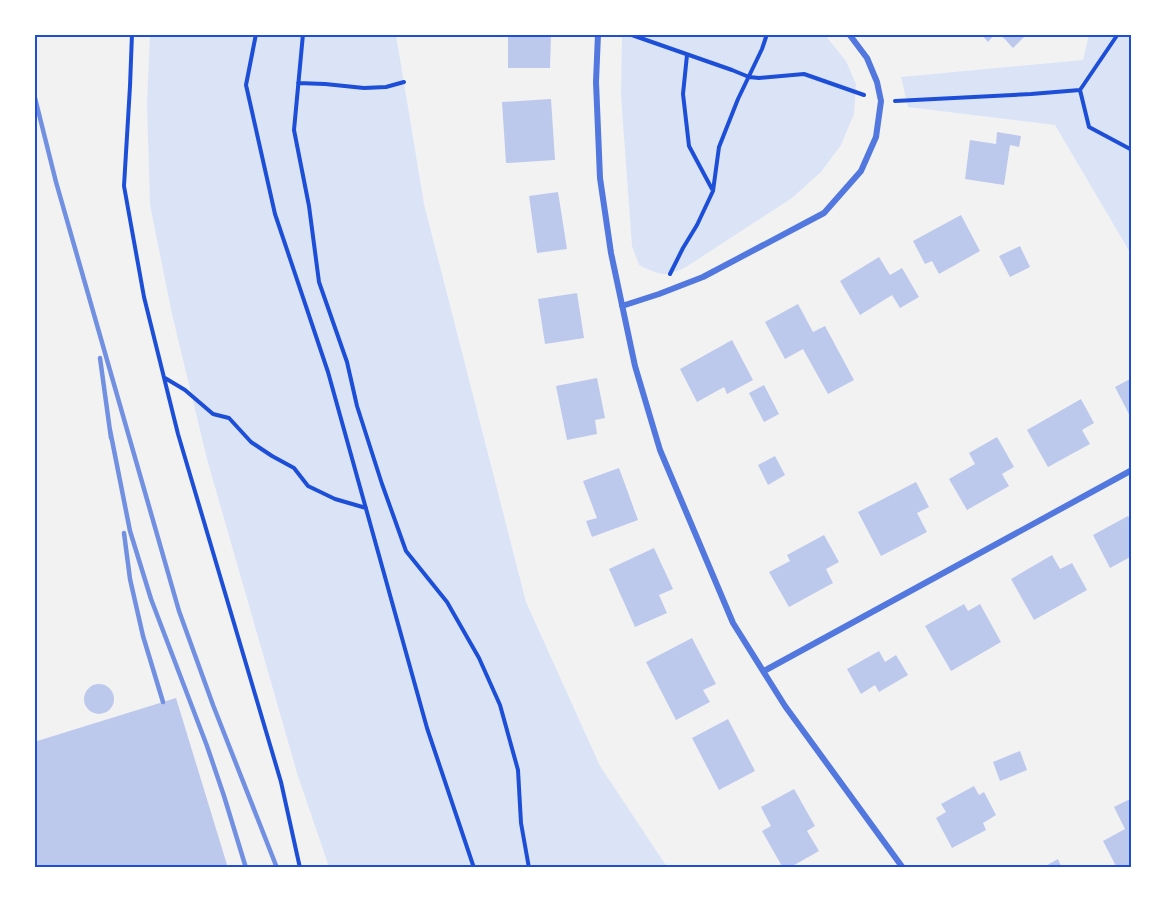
<svg xmlns="http://www.w3.org/2000/svg" width="1166" height="902" viewBox="0 0 1166 902" font-family="Arial,sans-serif">
<style>
.green{fill:#dbe4f7}
.building{fill:#bdc9ec}
.lines{fill:none;stroke-linecap:round;stroke-linejoin:round}
.path{stroke:#1d4ed8;stroke-width:4}
.minor{stroke:#5277de;stroke-width:6}
.rail{stroke:#7290e2;stroke-width:4.5}
.neatline{fill:none;stroke:#1d4ed8;stroke-width:2}
</style>
<rect width="100%" height="100%" fill="#f2f2f2"/>
<path class="green" d="M 150,35 L 396,35 L 424,204 L 526,602 L 600,766 L 667,867 L 329,867 L 297,773 L 207,459 L 172,314 L 150,205 L 147,103 Z
M 622,35 L 825,35 L 846,61 L 856,84 L 854,114 L 841,145 L 821,172 L 792,198 L 686,267 C 664,278 660,275 639,265 L 632,246 L 621,96 Z
M 1089,35 L 1131,35 L 1131,254 L 1055,125 L 908,107 L 901,77 L 1083,60 Z"/>
<path class="building" d="M 508,34 L 551,34 L 550,68 L 508,68 Z
M 981,34 L 995,34 L 988,42 Z
M 1000,34 L 1027,34 L 1013,48 Z
M 551,99 L 555,160 L 506,163 L 502,102 Z
M 997,132 L 1021,136 L 1019,147 L 1010,145 L 1004,185 L 965,179 L 970,140 L 996,144 Z
M 558,192 L 567,249 L 537,253 L 529,196 Z
M 961,215 L 980,251 L 939,274 L 932,261 L 925,264 L 913,241 Z
M 1020,246 L 1030,267 L 1010,277 L 999,256 Z
M 879,257 L 890,275 L 902,268 L 919,297 L 900,308 L 892,295 L 860,315 L 840,281 Z
M 577,293 L 584,338 L 545,344 L 538,299 Z
M 798,304 L 813,332 L 825,326 L 854,380 L 828,394 L 803,349 L 785,359 L 765,322 Z
M 732,340 L 753,380 L 727,394 L 724,387 L 697,402 L 680,369 Z
M 597,378 L 605,418 L 595,420 L 597,434 L 567,440 L 556,386 Z
M 1132,378 L 1132,420 L 1115,387 Z
M 764,385 L 779,414 L 764,422 L 749,393 Z
M 1081,399 L 1094,423 L 1082,430 L 1090,444 L 1048,467 L 1027,430 Z
M 997,437 L 1014,467 L 1002,474 L 1009,486 L 967,510 L 949,479 L 975,464 L 969,453 Z
M 775,456 L 785,475 L 768,485 L 758,465 Z
M 619,468 L 638,520 L 592,537 L 586,521 L 597,518 L 583,481 Z
M 916,482 L 929,507 L 917,513 L 927,532 L 881,556 L 858,512 Z
M 1128,516 L 1132,522 L 1132,556 L 1110,568 L 1093,535 Z
M 824,535 L 839,562 L 826,569 L 833,583 L 789,607 L 769,572 L 790,561 L 787,555 Z
M 654,548 L 673,589 L 659,595 L 667,613 L 635,627 L 609,569 Z
M 1052,555 L 1060,569 L 1072,563 L 1087,590 L 1034,620 L 1011,579 Z
M 964,604 L 968,611 L 980,604 L 1001,642 L 951,671 L 925,626 Z
M 692,638 L 716,684 L 703,690 L 710,702 L 676,720 L 646,662 Z
M 879,651 L 885,662 L 896,655 L 908,675 L 879,692 L 875,685 L 861,694 L 847,669 Z
M84 699a15 15 0 1 1 30 0a15 15 0 1 1-30 0Z
M 176,698 L 228,868 L 34,868 L 34,742 Z
M 728,719 L 755,771 L 719,790 L 692,738 Z
M 1020,751 L 1027,770 L 1000,781 L 993,762 Z
M 974,786 L 979,795 L 984,792 L 996,815 L 983,823 L 986,830 L 952,848 L 936,818 L 946,812 L 941,804 Z
M 794,789 L 815,826 L 807,831 L 819,851 L 789,868 L 783,868 L 762,831 L 771,826 L 761,807 Z
M 1132,798 L 1132,865 L 1127,868 L 1117,868 L 1103,841 L 1125,829 L 1114,807 Z
M 1058,859 L 1062,868 L 1042,868 Z"/>
<g class="lines">
<path class="path" d="M 132,34 L 130,86 L 124,186 L 144,297 L 178,434 L 281,782 L 300,868
M 256,34 L 246,85 L 275,214 L 328,372 L 427,728 L 474,868
M 303,34 L 294,130 L 309,206 L 319,282 L 347,362 L 357,406 L 382,484 L 406,551 L 447,602 L 479,658 L 500,705 L 518,770 L 521,823 L 529,868
M 629,34 L 732,70 L 749,77 L 759,78 L 804,74 L 864,95
M 687,55 L 683,94 L 689,146 L 712,189
M 298,83 L 325,84 L 364,88 L 386,87 L 404,82
M 1080,90 L 1118,34
M 895,101 L 1031,94 L 1080,90 L 1089,127 L 1132,150
M 670,274 L 683,248 L 697,225 L 713,191 L 719,147 L 738,99 L 762,49 L 767,34
M 165,378 L 185,390 L 213,414 L 229,418 L 251,442 L 272,456 L 294,468 L 308,486 L 335,499 L 366,508"/>
<path class="minor" d="M 598,34 L 596,82 L 600,178 L 611,253 L 635,366 L 660,450 L 733,623 L 785,706 L 903,868
M 622,306 L 659,294 L 703,277 L 824,213 L 861,171 L 876,137 L 881,101 L 877,82 L 867,58 L 849,34
M 764,671 L 1132,470"/>
<path class="rail" d="M 34,94 L 56,182 L 179,611 L 213,705 L 277,868
M 100,358 L 111,438
M 110,430 L 130,531 L 151,599 L 207,746 L 224,796 L 246,868
M 124,533 L 130,579 L 143,636 L 163,702"/>
</g>
<rect width="1166" height="902" fill="none" stroke="#ffffff" stroke-width="72"/>
<rect x="36" y="36" width="1094" height="830" class="neatline"/>
</svg>
